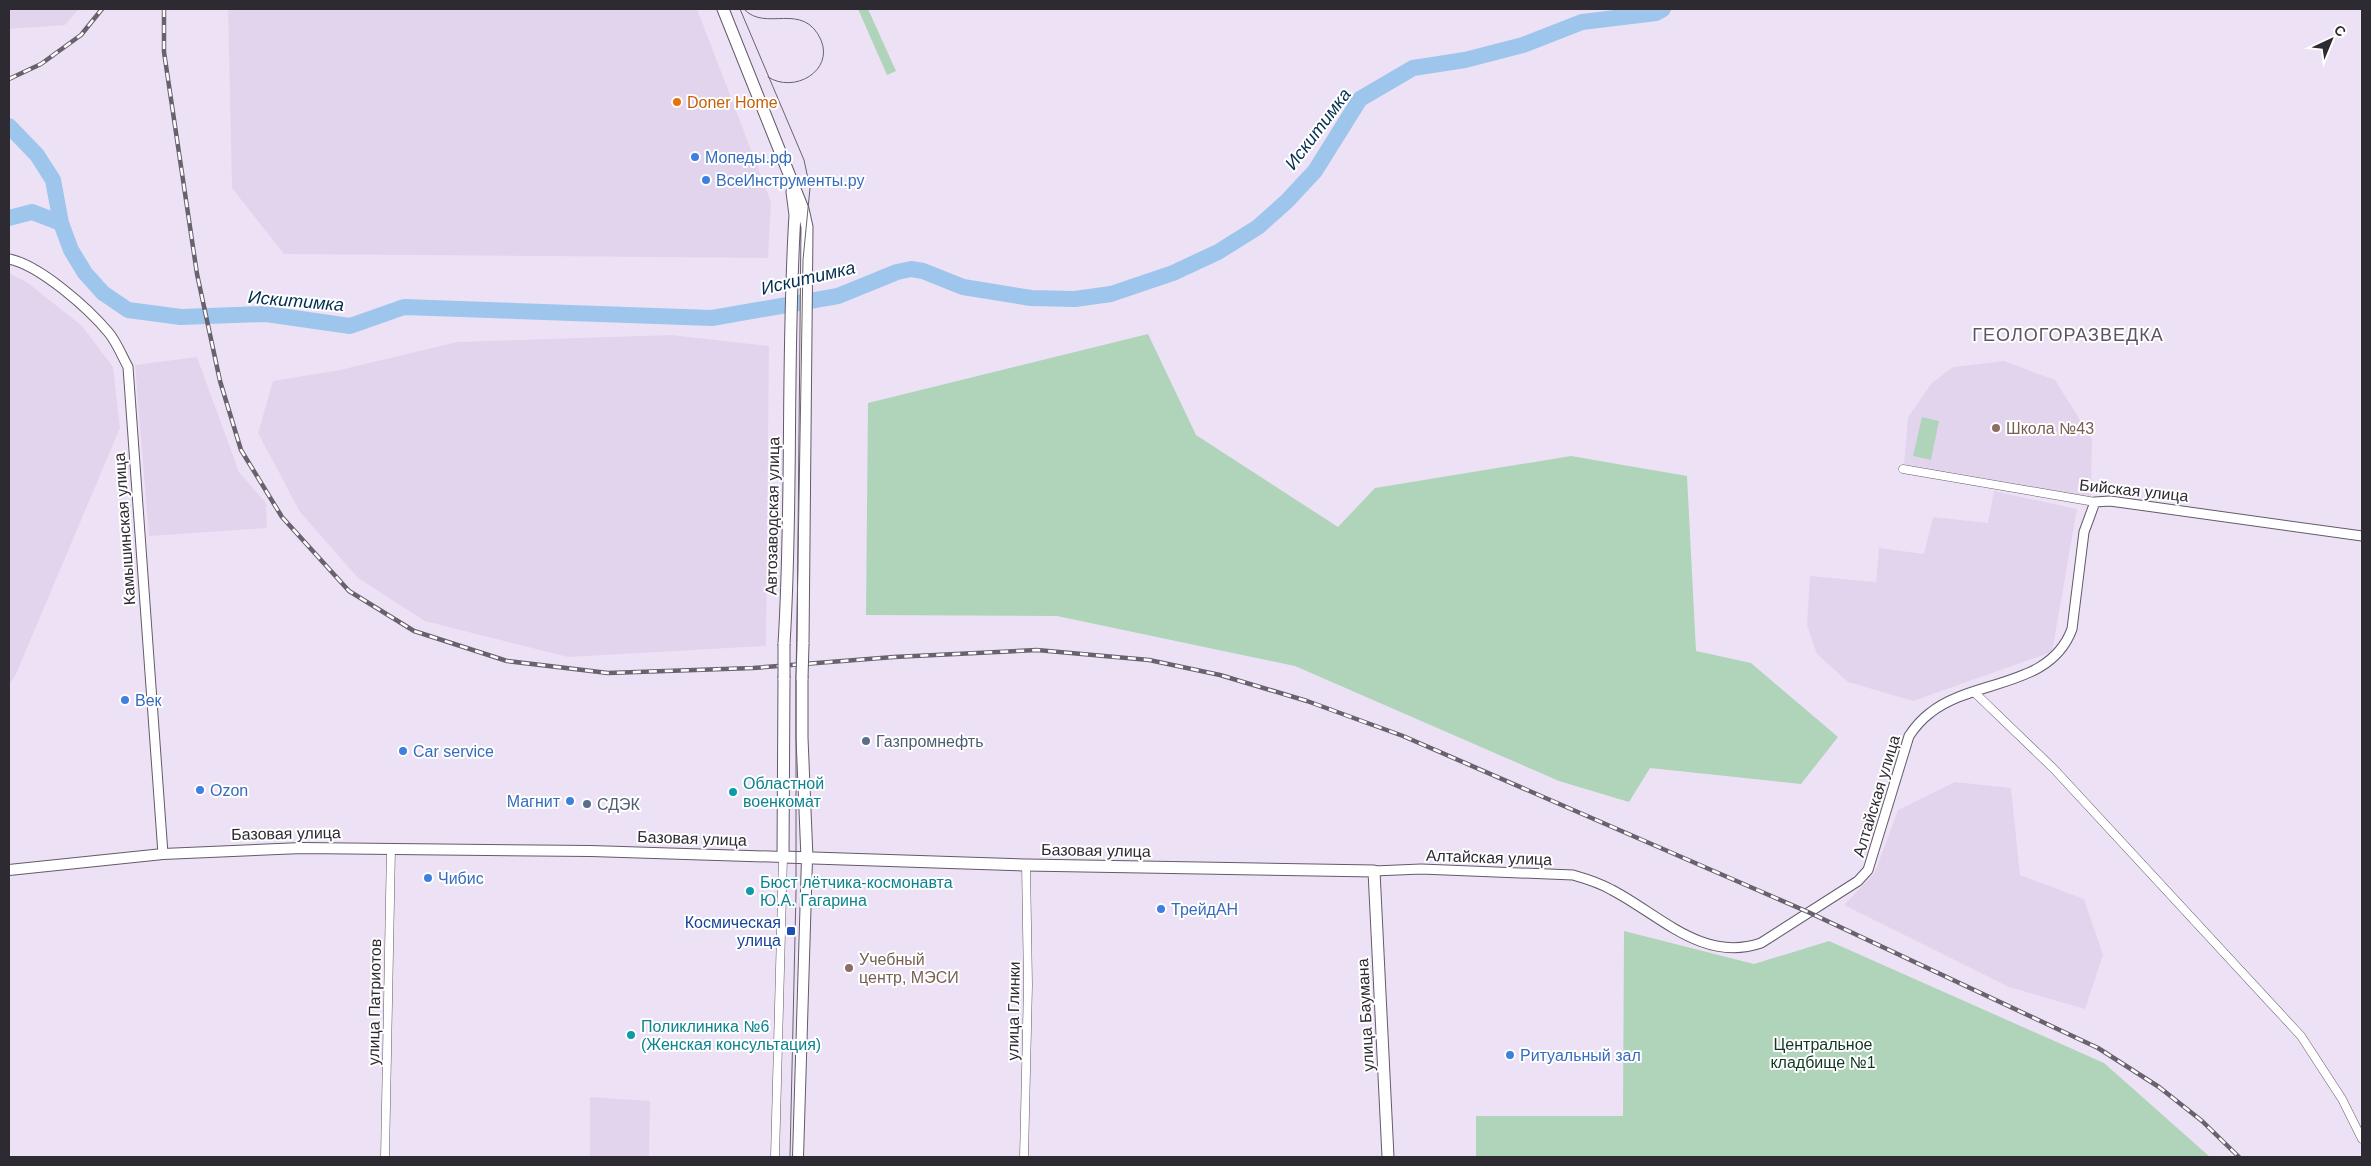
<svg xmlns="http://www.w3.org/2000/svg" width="2371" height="1166" viewBox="0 0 2371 1166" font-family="Helvetica,sans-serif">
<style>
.built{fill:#e3d4ee}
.green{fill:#afd4ba}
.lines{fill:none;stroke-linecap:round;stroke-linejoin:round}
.river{stroke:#9ec6ec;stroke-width:16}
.minor-casing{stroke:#635a6a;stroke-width:9}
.tertiary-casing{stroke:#635a6a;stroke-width:11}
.secondary-casing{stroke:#635a6a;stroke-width:12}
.primary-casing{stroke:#635a6a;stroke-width:13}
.minor{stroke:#fff;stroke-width:8}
.tertiary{stroke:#fff;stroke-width:9}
.secondary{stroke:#fff;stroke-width:10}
.primary{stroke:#fff;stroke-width:11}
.tram{stroke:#69626e;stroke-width:1}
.rail-casing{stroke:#69626e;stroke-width:4.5}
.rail{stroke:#fff;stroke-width:2.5;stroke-dasharray:8;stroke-linecap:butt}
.primary-bridge-casing{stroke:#635a6a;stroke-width:13;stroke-linecap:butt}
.primary-bridge{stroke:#fff;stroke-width:11}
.food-dot{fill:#e8710a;stroke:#fff;stroke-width:2}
.shop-dot{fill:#3f7fe0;stroke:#fff;stroke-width:2}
.education-dot{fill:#8d6e63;stroke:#fff;stroke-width:2}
.service-dot{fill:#5c6f8a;stroke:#fff;stroke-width:2}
.culture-dot{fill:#0f9aa8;stroke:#fff;stroke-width:2}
.transit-dot{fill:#1a4fb4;stroke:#fff;stroke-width:2}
.labels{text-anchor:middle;stroke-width:4;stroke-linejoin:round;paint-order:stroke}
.food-label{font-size:16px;fill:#c56008;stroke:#fff;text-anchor:start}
.shop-label{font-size:16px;fill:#366cbe;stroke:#fff;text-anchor:start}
.education-label{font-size:16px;fill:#785e54;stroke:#fff;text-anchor:start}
.street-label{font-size:16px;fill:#2e2a32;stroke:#fff}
.service-label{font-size:16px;fill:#4e5e75;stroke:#fff;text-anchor:start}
.culture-label{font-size:16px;fill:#0d838f;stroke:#fff;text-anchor:start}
.transit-label{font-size:16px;fill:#164399;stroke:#fff;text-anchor:end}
.park-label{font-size:16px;fill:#103721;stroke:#fff}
.water-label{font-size:18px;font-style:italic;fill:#002d50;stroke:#fff}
.neighbourhood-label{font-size:18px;letter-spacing:1px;fill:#5c5363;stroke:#fff}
</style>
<rect width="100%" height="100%" fill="#ede2f5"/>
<path class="built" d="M 9,9 L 79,9 L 65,25 L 9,29 Z
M 228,9 L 697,9 L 771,202 L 768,258 L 284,254 L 232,188 Z
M 9,273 L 28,283 L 82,326 L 113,367 L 120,428 L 16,674 L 9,685 Z
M 671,335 L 769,346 L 766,646 L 568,657 L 425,621 L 358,578 L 300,512 L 258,433 L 273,381 L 340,370 L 457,342 Z
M 197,357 L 239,472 L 266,503 L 267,528 L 149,536 L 135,365 Z
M 2004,361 L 2055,380 L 2092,439 L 2091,497 L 1904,464 L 1908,417 L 1932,383 L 1953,367 Z
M 1994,491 L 2077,509 L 2052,652 L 1913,701 L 1848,682 L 1817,654 L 1807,625 L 1810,576 L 1876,582 L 1879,548 L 1924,554 L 1933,517 L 1988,523 Z
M 1955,782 L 2011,788 L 2020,875 L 2084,899 L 2103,955 L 2085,1009 L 2009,987 L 1844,905 L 1875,872 L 1898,810 Z
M 590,1097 L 650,1101 L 649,1157 L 590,1157 Z"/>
<path class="green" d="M 858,9 L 868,9 L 896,71 L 887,75 Z
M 1148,334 L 1196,435 L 1338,527 L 1375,488 L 1571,456 L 1687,476 L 1696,651 L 1751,663 L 1838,737 L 1801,784 L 1650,768 L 1629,802 L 1559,781 L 1295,666 L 1057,616 L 866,615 L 868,403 Z
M 1922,417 L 1939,421 L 1931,460 L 1913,456 Z
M 1624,931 L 1754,964 L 1829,941 L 2104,1063 L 2210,1157 L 1476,1157 L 1476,1116 L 1623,1116 Z"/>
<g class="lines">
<path class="river" d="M 9,126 L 37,155 L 53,180 L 61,223 L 71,250 L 85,273 L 103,293 L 128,310 L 181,317 L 266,314 L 350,326 L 404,307 L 712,318 L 838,296 L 897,272 L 911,269 L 923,271 L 963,287 L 1031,298 L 1075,299 L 1111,294 L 1173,273 L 1218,252 L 1258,227 L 1287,201 L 1315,171 L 1360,99 L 1413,68 L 1465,60 L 1523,45 L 1582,22 L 1656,13 L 1663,9
M 9,218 L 32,212 L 61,223"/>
<defs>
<path id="minor" d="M 1903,469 L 2095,502
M 1974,692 L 2054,769 L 2301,1036 L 2342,1099 L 2362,1139
M 385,1157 L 391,848
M 775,1157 L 783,857
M 1024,1157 L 1028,985 L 1026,865"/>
<path id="tertiary" d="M 9,259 C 40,265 89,309 109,333 C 117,343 122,356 128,367 L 163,854
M 1374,871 L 1421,869 L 1573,875 C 1587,879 1600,883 1612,890 C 1660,915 1703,963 1761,943 L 1858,881 L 1868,870 L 1909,736 C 1915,727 1922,719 1930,713 C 1974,678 2050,689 2072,629 L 2084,532 L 2095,502 L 2110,501 L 2362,536"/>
<path id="secondary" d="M 9,870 L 163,854 L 302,848 L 591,851 L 783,857
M 798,1157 L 807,858"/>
<path id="primary" d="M 723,9 L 803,209 L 807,227 L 803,644
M 784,644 C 793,501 786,358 795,215 L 792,192
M 784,678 L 783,857 L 1026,865 L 1374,871 L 1388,1157
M 802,678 L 802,738 L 807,858"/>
</defs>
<use href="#minor" class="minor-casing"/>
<use href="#tertiary" class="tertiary-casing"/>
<use href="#secondary" class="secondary-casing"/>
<use href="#primary" class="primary-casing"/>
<use href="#minor" class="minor"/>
<use href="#tertiary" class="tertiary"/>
<use href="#secondary" class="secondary"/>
<use href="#primary" class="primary"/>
<path class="tram" d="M 740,9 L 804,160 L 810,188 L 803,260 L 796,678 L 796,892 L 790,1157
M 744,9 C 765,33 803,0 821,40 C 834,71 794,94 768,77"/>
<defs>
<path id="rail" d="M 164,9 L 164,52 L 197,274 L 220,381 L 241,450 L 282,517 L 349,591 L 414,631 L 507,661 L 608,673 L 753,668 L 894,657 L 1037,650 L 1149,660 L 1220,675 L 1307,701 L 1403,736 L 1808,912 L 2098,1048 L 2159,1087 L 2202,1121 L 2239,1157
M 9,79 L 41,64 L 81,35 L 102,9"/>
</defs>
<use href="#rail" class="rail-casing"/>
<use href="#rail" class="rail"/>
<defs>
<path id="primary-bridge" d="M 784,678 L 784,644
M 802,678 L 803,644"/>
</defs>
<use href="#primary-bridge" class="primary-bridge-casing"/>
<use href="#primary-bridge" class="primary-bridge"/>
</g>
<circle class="food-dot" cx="677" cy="102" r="5"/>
<g class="shop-dot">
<circle cx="695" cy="157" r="5"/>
<circle cx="706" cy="180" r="5"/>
<circle cx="125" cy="700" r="5"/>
<circle cx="403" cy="751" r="5"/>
<circle cx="200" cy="790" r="5"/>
<circle cx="570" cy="801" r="5"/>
<circle cx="428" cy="878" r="5"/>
<circle cx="1161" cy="909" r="5"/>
<circle cx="1510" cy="1055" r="5"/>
</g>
<g class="education-dot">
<circle cx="1996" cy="428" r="5"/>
<circle cx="849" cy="968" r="5"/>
</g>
<g class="service-dot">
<circle cx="866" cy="741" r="5"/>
<circle cx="587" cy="804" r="5"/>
</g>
<g class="culture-dot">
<circle cx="733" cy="792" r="5"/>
<circle cx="750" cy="891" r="5"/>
<circle cx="631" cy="1035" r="5"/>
</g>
<rect class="transit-dot" x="786" y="926" width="10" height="10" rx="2.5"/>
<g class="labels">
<g class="food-label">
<text x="687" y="108">Doner Home</text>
</g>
<g class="shop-label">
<text x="705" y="163">Мопеды.рф</text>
<text x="716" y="186">ВсеИнструменты.ру</text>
<text x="135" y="706">Век</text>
<text x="413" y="757">Car service</text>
<text x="210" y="796">Ozon</text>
<text x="560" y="807" text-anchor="end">Магнит</text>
<text x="438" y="884">Чибис</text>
<text x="1171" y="915">ТрейдАН</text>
<text x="1520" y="1061">Ритуальный зал</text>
</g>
<g class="education-label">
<text x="2006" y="434">Школа №43</text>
<text x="859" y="965">Учебный<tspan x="859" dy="18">центр, МЭСИ</tspan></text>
</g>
<g class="street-label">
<text transform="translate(2134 490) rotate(6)" y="6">Бийская улица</text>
<text transform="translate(772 516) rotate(-89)" y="6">Автозаводская улица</text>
<text transform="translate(124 529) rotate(-94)" y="6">Камышинская улица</text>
<text transform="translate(1876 796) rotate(-73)" y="6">Алтайская улица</text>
<text transform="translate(286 833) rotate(-1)" y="6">Базовая улица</text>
<text transform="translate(692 838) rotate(2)" y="6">Базовая улица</text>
<text transform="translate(1096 850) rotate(1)" y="6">Базовая улица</text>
<text transform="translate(1489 857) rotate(2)" y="6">Алтайская улица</text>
<text transform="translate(374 1002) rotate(-89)" y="6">улица Патриотов</text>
<text transform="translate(1013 1011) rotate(-89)" y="6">улица Глинки</text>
<text transform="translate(1365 1015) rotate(-93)" y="6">улица Баумана</text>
</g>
<g class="service-label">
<text x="876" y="747">Газпромнефть</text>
<text x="597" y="810">СДЭК</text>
</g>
<g class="culture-label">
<text x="743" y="789">Областной<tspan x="743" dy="18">военкомат</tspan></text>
<text x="760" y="888">Бюст лётчика-космонавта<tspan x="760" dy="18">Ю.А. Гагарина</tspan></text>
<text x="641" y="1032">Поликлиника №6<tspan x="641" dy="18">(Женская консультация)</tspan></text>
</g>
<g class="transit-label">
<text x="781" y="928">Космическая<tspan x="781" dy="18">улица</tspan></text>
</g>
<g class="park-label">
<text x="1823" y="1050">Центральное<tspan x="1823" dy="18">кладбище №1</tspan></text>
</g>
<g class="water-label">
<text transform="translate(1318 129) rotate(-53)" y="6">Искитимка</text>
<text transform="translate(808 278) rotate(-13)" y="6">Искитимка</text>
<text transform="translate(296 301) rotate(5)" y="6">Искитимка</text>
</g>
<g class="neighbourhood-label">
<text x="2068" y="341">ГЕОЛОГОРАЗВЕДКА</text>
</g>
</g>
<rect width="2371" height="1166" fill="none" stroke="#2e2a32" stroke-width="20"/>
<g transform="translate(2331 40) rotate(44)" stroke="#ffffff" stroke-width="4" paint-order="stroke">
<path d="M0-4L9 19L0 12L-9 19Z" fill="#2e2a32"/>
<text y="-8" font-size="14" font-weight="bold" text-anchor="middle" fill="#2e2a32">С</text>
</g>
</svg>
